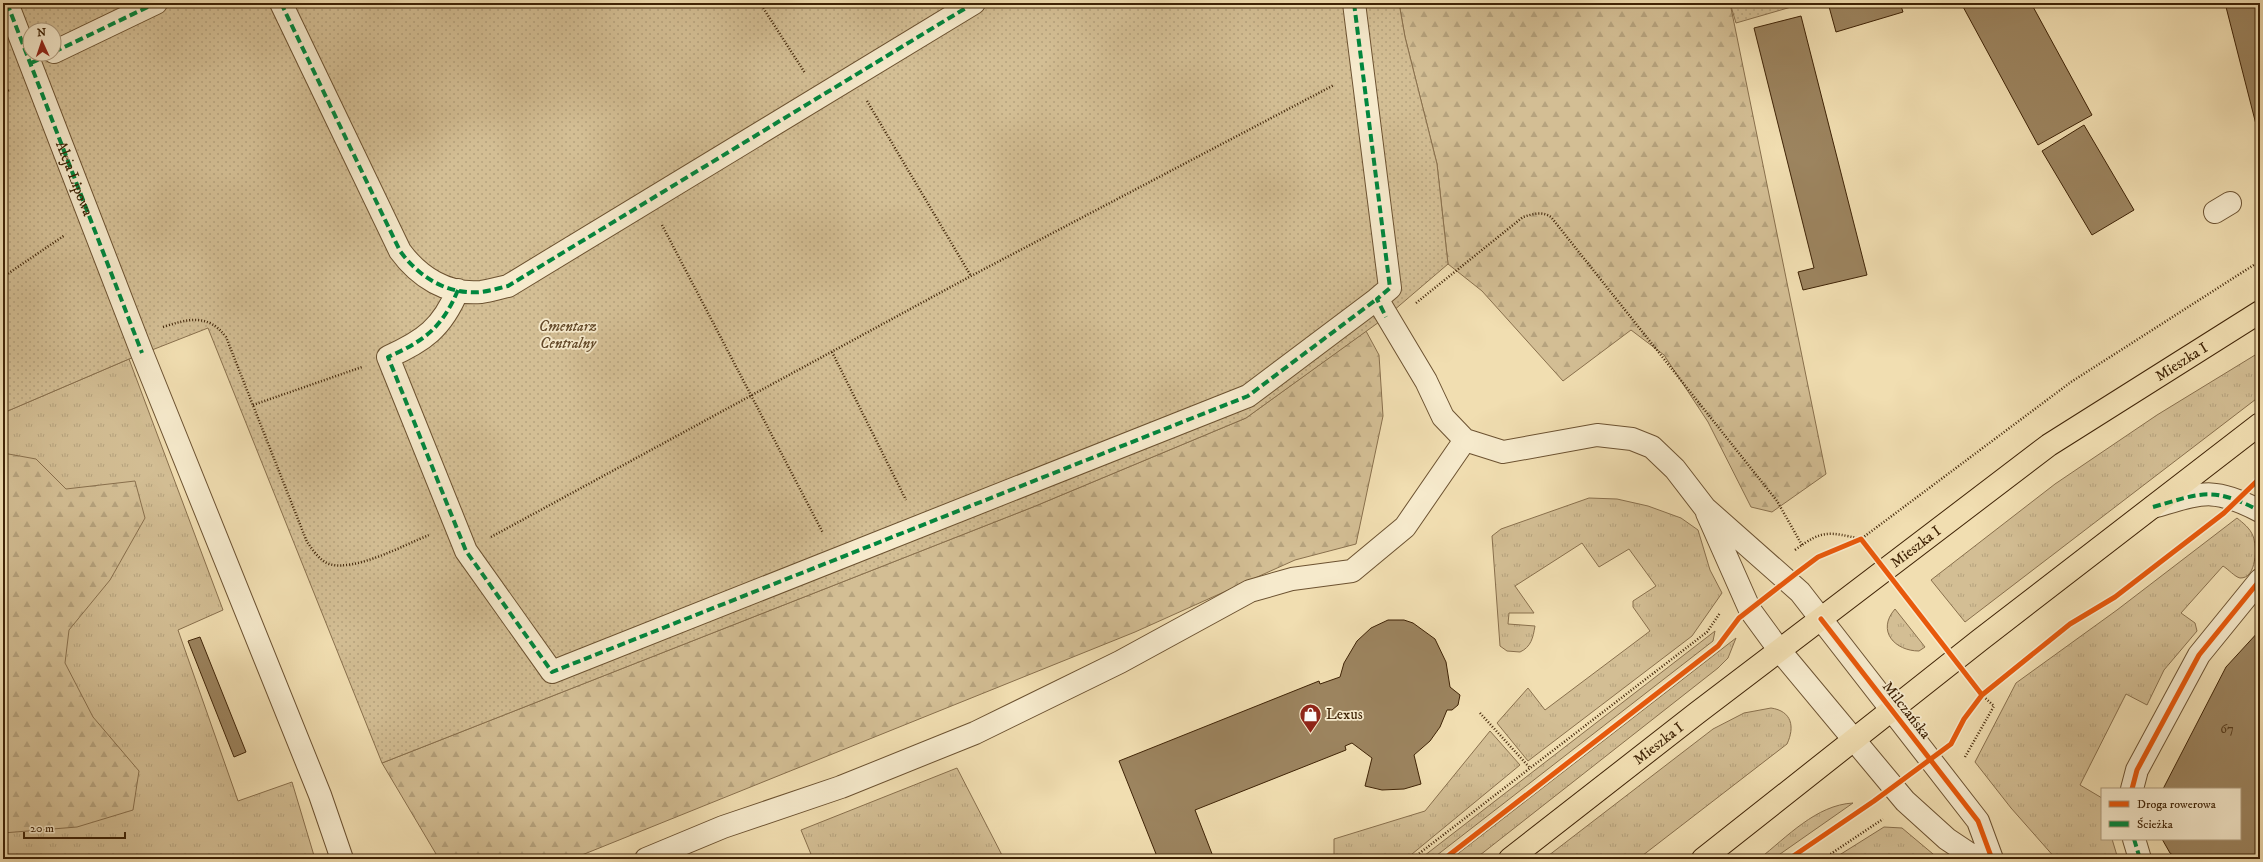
<svg xmlns="http://www.w3.org/2000/svg" width="2263" height="862" viewBox="0 0 2263 862" font-family="'IM FELL DW Pica',serif">
<style>
.grass{fill:url(#grass-tufts);stroke:#89704d}
.forest{fill:url(#forest-firs);stroke:#89704d}
.park{fill:url(#park-dots);stroke:#89704d;fill-rule:evenodd}
.building{fill:#9c845f;stroke:#3f2306}
.lines{fill:none;stroke-linecap:round;stroke-linejoin:round}
.minor-casing{stroke:#6c5231;stroke-width:24}
.major-casing{stroke:#3f2306;stroke-width:24}
.path{stroke:#3f2306;stroke-width:2.5;stroke-dasharray:1 2;stroke-linecap:butt}
.minor{stroke:#f6eacc;stroke-width:22}
.major{stroke:#f1deb1;stroke-width:22}
.quiet{stroke:#00873e;stroke-width:4;stroke-dasharray:8 4;stroke-linecap:butt}
.cycleway-casing{stroke:#f6eacc;stroke-width:8}
.cycleway{stroke:#e8590c;stroke-width:5}
.labels{text-anchor:middle;stroke-width:3.5;stroke-linejoin:round;paint-order:stroke}
.number-label{font-size:13px;fill:#563b1c}
.street-label{font-size:15px;fill:#3f2306;stroke:#f6eacc}
.park-label{font-size:15px;font-style:italic;fill:#644a2a;stroke:#f6eacc}
.poi-label{font-size:15px;fill:#3f2306;stroke:#f6eacc;text-anchor:start}
</style>
<defs>
<pattern id="grass-tufts" width="24" height="20" patternUnits="userSpaceOnUse"><rect width="24" height="20" fill="#d3be94"/><path d="M3 7l-1-3M5 7V3M7 7l1-3M15 17l-1-3M17 17v-4M19 17l1-3" fill="none" stroke="#b6a37e"/></pattern>
<pattern id="forest-firs" width="22" height="20" patternUnits="userSpaceOnUse"><rect width="22" height="20" fill="#d3be94"/><path d="M5 1l3.5 6h-7zM16 11l3.5 6h-7z" fill="#b6a37e"/></pattern>
<pattern id="park-dots" width="8" height="8" patternUnits="userSpaceOnUse"><rect width="8" height="8" fill="#d3be94"/><path d="M2 2h.1M6 6h.1" fill="none" stroke="#b6a37e" stroke-width="1.8" stroke-linecap="round"/></pattern>
</defs>
<rect width="100%" height="100%" fill="#f1deb1"/>
<filter id="stains"><feTurbulence type="fractalNoise" baseFrequency=".005" numOctaves="4"/><feColorMatrix values="0 0 0 0 .2 0 0 0 0 .09 0 0 0 0 .02 0 0 0 .5 -.17"/></filter>
<radialGradient id="worn" r=".72"><stop offset=".6" stop-color="#630" stop-opacity="0"/><stop offset="1" stop-color="#630" stop-opacity=".3"/></radialGradient>
<path class="grass" d="M 2260,352 L 2260,396 L 1965,622 L 1931,580 L 2055,484 L 2157,415 Z
M 129,359 L 223,610 L 178,630 L 238,801 L 292,782 L 315,859 L 3,859 L 3,413 Z
M 1589,498 L 1617,499 L 1648,506 L 1681,518 L 1698,530 L 1710,570 L 1722,593 L 1692,636 L 1528,761 L 1497,723 L 1528,688 L 1545,710 L 1650,631 L 1633,607 L 1633,601 L 1656,586 L 1629,549 L 1599,567 L 1582,543 L 1515,586 L 1534,613 L 1509,613 L 1508,624 L 1535,626 C 1533,638 1531,647 1520,652 L 1507,651 L 1500,646 L 1492,536 L 1501,529 Z
M 2237,518 C 2243,523 2250,528 2253,536 C 2257,546 2257,579 2240,578 C 2235,577 2228,569 2223,566 L 2181,613 L 2195,623 L 2197,631 L 2164,670 L 2147,705 L 2126,694 L 2080,785 L 2102,798 L 2102,839 L 2112,839 L 2118,859 L 2056,859 L 2011,808 L 1975,762 L 2016,683 L 2117,610 Z
M 1895,609 L 1925,647 L 1919,651 C 1895,651 1876,631 1895,609 Z
M 1715,631 L 1713,641 L 1432,859 L 1420,859 Z
M 1736,638 L 1728,658 L 1718,668 L 1475,859 L 1451,859 Z
M 1771,708 C 1792,711 1795,727 1787,744 L 1638,859 L 1544,859 L 1713,729 L 1744,713 Z
M 1490,731 L 1520,765 L 1406,859 L 1334,859 L 1334,839 L 1425,811 Z
M 957,768 L 1004,859 L 813,859 L 801,830 Z
M 1853,803 L 1773,859 L 1759,859 C 1787,837 1816,805 1853,803 Z
M 1884,827 L 1902,828 L 1939,859 L 1833,859 Z"/>
<path class="forest" d="M 1399,3 L 1730,3 L 1826,474 L 1772,512 L 1751,507 L 1708,422 L 1664,355 L 1631,330 L 1563,381 L 1482,291 L 1448,264 L 1437,164 L 1405,37 Z
M 1366,331 L 1379,355 L 1383,416 L 1356,544 L 1295,560 L 1135,632 L 572,859 L 439,859 L 382,763 L 1033,507 L 1246,418 Z
M 3,453 L 36,459 L 66,489 L 135,481 L 145,518 L 110,580 L 69,630 L 65,663 L 93,717 L 139,771 L 133,810 L 77,827 L 3,833 Z"/>
<path class="park" d="M 3,3 L 1399,3 L 1405,37 L 1437,164 L 1448,264 L 1386,317 L 1246,418 L 1033,507 L 382,763 L 208,328 L 129,359 L 3,413 ZM 30,30 L 54,30 L 54,54 L 30,54 Z
M 1730,3 L 1805,3 L 1736,23 Z"/>
<path class="building" d="M 1828,3 L 1900,3 L 1903,12 L 1836,32 Z
M 1961,3 L 2031,3 L 2092,115 L 2038,145 Z
M 2225,3 L 2260,3 L 2260,140 Z
M 1801,16 L 1867,275 L 1803,290 L 1798,272 L 1814,268 L 1754,28 Z
M 2084,125 L 2134,210 L 2092,235 L 2042,151 Z
M 1388,620 L 1404,620 L 1413,623 L 1435,639 L 1446,662 L 1450,687 L 1460,695 L 1458,705 L 1452,710 L 1447,710 L 1440,727 L 1430,741 L 1414,755 L 1421,784 L 1404,789 L 1382,790 L 1365,786 L 1372,758 L 1352,743 L 1345,746 L 1346,750 L 1195,810 L 1214,859 L 1158,859 L 1119,761 L 1319,681 L 1320,684 L 1340,677 L 1344,663 L 1357,641 L 1371,628 Z
M 2260,630 L 2260,859 L 2178,859 L 2170,853 L 2162,839 L 2240,839 L 2240,789 L 2163,789 L 2226,667 Z
M 200,637 L 246,752 L 234,757 L 188,641 Z"/>
<g class="lines">
<defs>
<path id="minor" d="M 7,3 L 142,353 L 320,795 L 342,859
M 281,3 L 400,251 C 419,277 447,295 481,292 C 490,291 499,288 508,286 L 974,3
M 1354,3 L 1390,288 L 1377,299 L 1426,381 L 1443,417 L 1465,440 L 1503,452 L 1597,435 L 1632,439 L 1652,447 L 1675,469 L 1705,508 L 1800,592 L 1978,821 L 1992,859
M 54,52 L 156,3
M 2215,212 L 2230,203
M 458,290 C 442,328 424,341 388,357 L 466,551 L 552,672 L 1248,396 L 1377,299
M 2153,507 C 2202,493 2212,486 2260,511
M 1707,513 L 1750,610 L 1780,651 L 1905,801 L 1947,839 L 1977,859
M 2132,789 L 2137,770 L 2199,655 L 2260,580
M 2134,839 L 2140,859
M 646,859 L 723,827 L 841,787 L 975,733 L 1120,662 L 1250,591 L 1292,579 L 1352,571 L 1405,527 L 1465,440"/>
<g id="major">
<path id="s1" d="M 1510,859 L 1697,713 L 2049,445 L 2260,312"/>
<path d="M 1703,859 L 1980,640 L 2260,424"/>
</g>
</defs>
<use href="#minor" class="minor-casing"/>
<use href="#major" class="major-casing"/>
<path class="path" d="M 760,3 L 805,73
M 3,94 L 9,90
M 867,101 L 971,276
M 662,225 L 823,533
M 3,277 L 65,235
M 1416,303 L 1523,217 C 1533,214 1542,211 1551,217 L 1777,501 L 1802,545
M 163,327 C 188,319 208,313 226,337 L 307,542 C 313,550 319,560 329,564 C 355,572 404,545 429,535
M 832,352 L 906,500
M 253,405 L 362,367
M 491,537 L 971,276 L 1334,85
M 1795,550 C 1823,529 1829,532 1861,539 L 2071,382 L 2260,261
M 1480,713 L 1530,768
M 1965,757 L 1994,706 L 1982,695
M 1412,859 L 1707,632 L 1720,613
M 1823,859 L 1883,819"/>
<use href="#minor" class="minor"/>
<use href="#major" class="major"/>
<g class="quiet">
<path id="s2" d="M 7,3 L 142,353"/>
<path d="M 281,3 L 400,251 C 419,277 447,295 481,292 C 490,291 499,288 508,286 L 974,3"/>
<path d="M 1354,3 L 1390,288 L 1377,299 L 1386,317"/>
<path d="M 54,52 L 156,3"/>
<path d="M 31,63 L 50,54"/>
<path d="M 458,290 C 442,328 424,341 388,357 L 466,551 L 552,672 L 1248,396 L 1377,299"/>
<path d="M 2153,507 C 2202,493 2212,486 2260,511"/>
<path d="M 2134,839 L 2140,859"/>
</g>
<defs>
<path id="cycleway" d="M 1821,619 L 1978,821 L 1992,859
M 2132,789 L 2137,770 L 2199,655 L 2260,580
M 1444,859 L 1718,646 L 1739,618 L 1798,572 L 1818,557 L 1861,539 L 1982,695
M 1789,859 L 1874,801 L 1951,744 L 1964,719 L 1982,695 L 2070,624 L 2115,597 L 2224,513 L 2260,478"/>
</defs>
<use href="#cycleway" class="cycleway-casing"/>
<use href="#cycleway" class="cycleway"/>
</g>
<defs>
<symbol id="shop-pin" viewBox="-11 -11 22 30"><path d="M0 17L-7.5 6A9.5 9.5 0 1 1 7.5 6Z" fill="#8f2418" stroke="#f6eacc"/><path d="M-5-2.5h2.3a2.7 3.5 0 0 1 5.4 0H5L5.5 6h-11ZM-1.5-2.5h3a1.5 2.3 0 0 0-3 0Z" fill="#fff"/></symbol>
</defs>
<g fill-rule="evenodd">
<use href="#shop-pin" x="1298" y="702" width="25" height="34"/>
</g>
<g class="labels">
<g class="number-label">
<text x="2227" y="733">67</text>
</g>
<g class="street-label">
<text dy="5" stroke="none"><textPath href="#s2" startOffset="188">Aleja Lipowa</textPath></text>
<text dy="5" stroke="none"><textPath href="#s1" startOffset="836">Mieszka I</textPath></text>
<text dy="5" stroke="none"><textPath href="#s1" startOffset="512">Mieszka I</textPath></text>
<text transform="translate(1907 710) rotate(52)" y="5">Milczańska</text>
<text dy="5" stroke="none"><textPath href="#s1" startOffset="188">Mieszka I</textPath></text>
</g>
<g class="park-label">
<text x="568" y="331">Cmentarz<tspan x="568" dy="17">Centralny</tspan></text>
</g>
<g class="poi-label">
<text x="1326" y="719">Lexus</text>
</g>
</g>
<rect width="2263" height="862" fill="none" stroke="#f1deb1" stroke-width="16"/>
<rect x="4" y="4" width="2255" height="854" fill="none" stroke="#3f2306" stroke-width="2"/>
<rect x="8" y="8" width="2247" height="846" fill="none" stroke="#3f2306"/>
<rect x="2101" y="788" width="140" height="52" fill="#f6eacc" stroke="#ad9a7d"/>
<rect x="2109" y="801" width="20" height="6" fill="#e8590c" stroke="#ad9a7d"/>
<text x="2137" y="808" font-size="12" fill="#3f2306">Droga rowerowa</text>
<rect x="2109" y="821" width="20" height="6" fill="#00873e" stroke="#ad9a7d"/>
<text x="2137" y="828" font-size="12" fill="#3f2306">Ścieżka</text>
<g transform="translate(42 42) rotate(357)"><circle r="19" fill="#f6eacc" stroke="#ad9a7d"/>
<path d="M0-3L7 15L0 10L-7 15Z" fill="#8f2418"/>
<text y="-6" font-size="11" font-weight="bold" text-anchor="middle" fill="#3f2306">N</text>
</g>
<path d="M24 832v6h101v-6" fill="none" stroke="#3f2306" stroke-width="2"/>
<text x="30" y="832" font-size="12" fill="#3f2306" stroke="#f6eacc" stroke-width="3" paint-order="stroke">20 m</text>
<rect width="100%" height="100%" filter="url(#stains)"/>
<rect width="100%" height="100%" fill="url(#worn)"/>
</svg>
